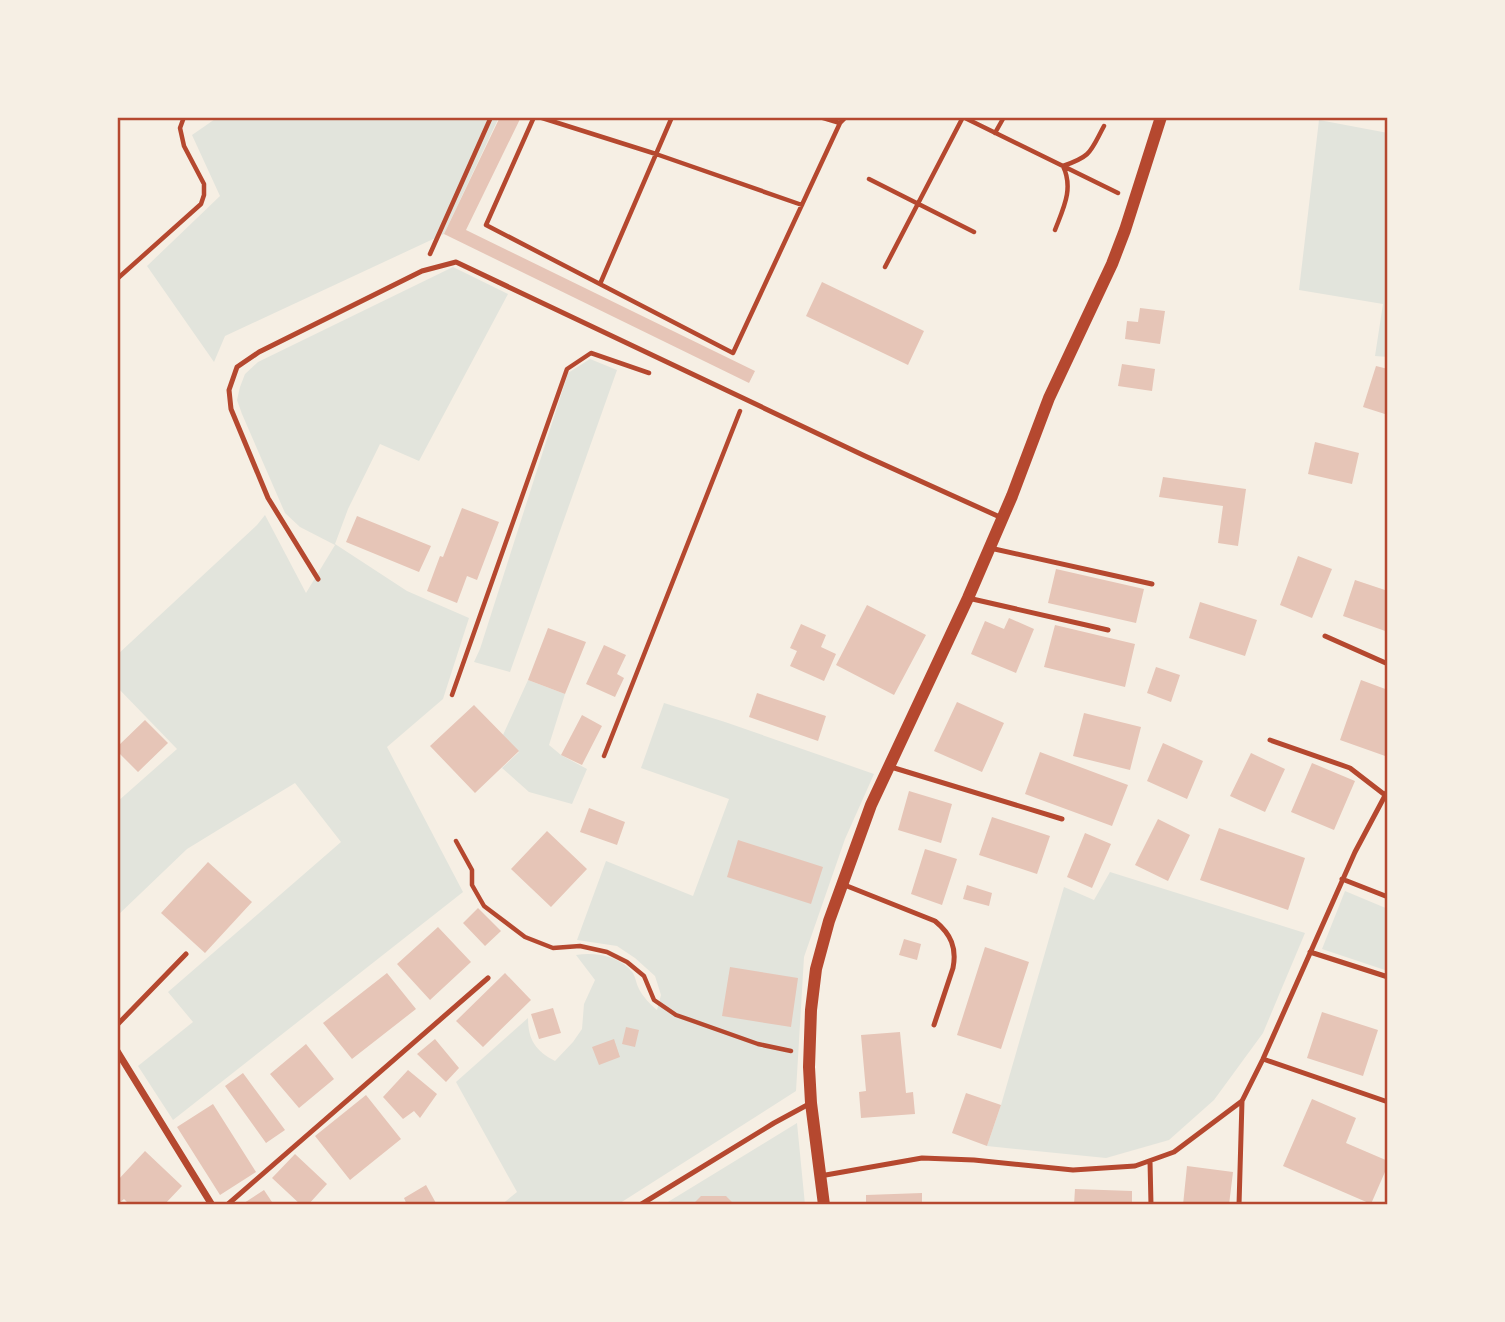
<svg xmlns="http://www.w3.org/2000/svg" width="1505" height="1322" viewBox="0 0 1505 1322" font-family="'Public Sans',sans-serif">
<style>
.green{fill:#e2e4dc}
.building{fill:#e6c5b7}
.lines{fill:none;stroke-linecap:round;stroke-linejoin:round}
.path{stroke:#b5482f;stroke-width:4.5}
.service{stroke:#b5482f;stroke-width:5}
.minor{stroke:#b5482f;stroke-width:7}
.tertiary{stroke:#b5482f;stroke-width:12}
.neatline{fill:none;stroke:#b5482f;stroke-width:2.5}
</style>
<rect width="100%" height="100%" fill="#f6efe4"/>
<path class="green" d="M 218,117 L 499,117 L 444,234 L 225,336 L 214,362 L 147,266 L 220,196 L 192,135 Z
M 1319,120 L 1388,133 L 1388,357 L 1375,356 L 1383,304 L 1299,290 Z
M 453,267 L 508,294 L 419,461 L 380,444 L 348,509 L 335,544 L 407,591 L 469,618 L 443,699 L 387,747 L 463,892 L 173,1120 L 138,1066 L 193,1022 L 168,992 L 341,842 L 295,783 L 187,849 L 117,916 L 117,802 L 177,749 L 117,687 L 117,655 L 257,525 L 265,515 L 306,593 L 335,545 L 300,527 L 285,513 L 242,414 L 237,400 L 240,387 L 245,374 L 258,362 Z
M 590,359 L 617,370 L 510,672 L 474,662 L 480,649 L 568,373 Z
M 528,680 L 565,694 L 549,745 L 561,755 L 587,769 L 572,804 L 529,792 L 502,768 L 519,752 L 503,735 Z
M 664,703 L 725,722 L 874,774 L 845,839 L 804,957 L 796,1091 L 617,1205 L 501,1205 L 517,1192 L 456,1082 L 528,1018 C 528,1040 536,1051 555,1061 L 573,1042 L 582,1029 L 584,1004 L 595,980 L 576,955 C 596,952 620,956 633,973 C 636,978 636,984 639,989 C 643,997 651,1005 657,1010 L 661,995 L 655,976 L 635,958 L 617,946 L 577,940 L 606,861 L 693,896 L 729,799 L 641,768 Z
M 1110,872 L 1305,933 L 1263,1033 L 1214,1100 L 1169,1140 L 1106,1158 L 987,1146 L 1001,1105 L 1064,887 L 1094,900 Z
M 1345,891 L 1388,909 L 1388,971 L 1322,949 Z
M 797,1123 L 805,1205 L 663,1205 Z"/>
<path class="building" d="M 500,117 L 521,117 L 466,230 L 755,371 L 749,383 L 444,234 Z
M 822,282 L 924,331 L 908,365 L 806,316 Z
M 1140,308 L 1165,311 L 1160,344 L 1125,339 L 1127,321 L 1138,322 Z
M 1122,364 L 1155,369 L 1152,391 L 1118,386 Z
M 1376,366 L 1388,369 L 1388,415 L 1363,407 Z
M 1315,442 L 1359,453 L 1352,484 L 1308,474 Z
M 1163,477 L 1246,489 L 1238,546 L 1218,543 L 1223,506 L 1159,497 Z
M 462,508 L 499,522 L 477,580 L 467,576 L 457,603 L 427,591 L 440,556 L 443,557 Z
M 357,516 L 431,546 L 419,572 L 346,542 Z
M 1298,556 L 1332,569 L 1312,618 L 1280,605 Z
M 1056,569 L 1144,589 L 1136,623 L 1048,603 Z
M 1355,580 L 1388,591 L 1388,632 L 1343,616 Z
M 1200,602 L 1257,620 L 1245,656 L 1189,638 Z
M 867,605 L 926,635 L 894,695 L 836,665 Z
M 1009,618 L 1034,629 L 1016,673 L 971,654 L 985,621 L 1004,629 Z
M 801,624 L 826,635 L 821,647 L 836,654 L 824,681 L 790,666 L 797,651 L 790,648 Z
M 1055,625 L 1135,644 L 1125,687 L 1044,667 Z
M 548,628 L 586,642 L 565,694 L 528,680 Z
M 604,645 L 626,655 L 617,674 L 624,678 L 615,697 L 586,684 Z
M 1156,667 L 1180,675 L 1171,702 L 1147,693 Z
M 1361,680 L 1388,690 L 1388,757 L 1340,740 Z
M 757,693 L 826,716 L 818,741 L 749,717 Z
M 957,702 L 1004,723 L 982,772 L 934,751 Z
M 474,705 L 519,751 L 475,793 L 430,746 Z
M 1084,713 L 1141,727 L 1130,770 L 1073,756 Z
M 582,715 L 602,726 L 582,765 L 561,755 Z
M 145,720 L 168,743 L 138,772 L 117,751 L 117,747 Z
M 1163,743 L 1203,761 L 1187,799 L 1147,781 Z
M 1040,752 L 1128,785 L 1112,826 L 1025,794 Z
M 1251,753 L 1285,769 L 1265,812 L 1230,796 Z
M 1312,763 L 1355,781 L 1334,830 L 1291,812 Z
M 909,791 L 952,804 L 941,843 L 898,830 Z
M 589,808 L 625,822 L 617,845 L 580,832 Z
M 992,817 L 1050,836 L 1037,874 L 979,855 Z
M 1158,819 L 1190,835 L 1168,881 L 1135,865 Z
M 1219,828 L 1305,858 L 1288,910 L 1200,880 Z
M 547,831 L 587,869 L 551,907 L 511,869 Z
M 1085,833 L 1111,844 L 1092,888 L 1067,877 Z
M 738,840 L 823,867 L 811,904 L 727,877 Z
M 925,849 L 957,859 L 942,905 L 911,894 Z
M 208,862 L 252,902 L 205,953 L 161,913 Z
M 967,885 L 992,893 L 989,906 L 963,899 Z
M 478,908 L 501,931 L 485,946 L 463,923 Z
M 438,927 L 471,962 L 430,1000 L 397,964 Z
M 904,939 L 921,944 L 917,960 L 899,955 Z
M 985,947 L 1029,962 L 1001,1049 L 957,1035 Z
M 730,967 L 798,978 L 791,1027 L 722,1016 Z
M 387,973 L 416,1009 L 352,1059 L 323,1023 Z
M 505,973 L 531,1000 L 483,1047 L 456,1021 Z
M 553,1008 L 561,1033 L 539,1039 L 531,1014 Z
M 1322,1012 L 1378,1030 L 1363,1076 L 1307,1058 Z
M 626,1027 L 639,1030 L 635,1047 L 622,1044 Z
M 900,1032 L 906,1093 L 913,1092 L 915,1114 L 861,1118 L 859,1092 L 866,1091 L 861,1035 Z
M 435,1039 L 459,1068 L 446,1082 L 417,1054 Z
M 614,1039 L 620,1057 L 599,1065 L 592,1047 Z
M 306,1044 L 334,1079 L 299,1108 L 270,1074 Z
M 408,1070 L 437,1094 L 420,1118 L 414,1111 L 403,1119 L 383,1097 Z
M 243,1073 L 285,1130 L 266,1143 L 225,1086 Z
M 966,1093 L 1001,1105 L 987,1146 L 952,1133 Z
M 366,1095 L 401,1139 L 350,1180 L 315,1136 Z
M 1312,1099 L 1356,1118 L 1346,1143 L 1388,1161 L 1388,1165 L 1371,1204 L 1283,1166 Z
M 213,1104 L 256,1172 L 220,1195 L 177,1127 Z
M 145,1151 L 182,1186 L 164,1205 L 130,1205 L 124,1199 L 117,1205 L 117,1181 Z
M 295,1154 L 327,1184 L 308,1205 L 301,1205 L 272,1178 Z
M 1187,1166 L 1233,1172 L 1229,1205 L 1183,1205 Z
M 426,1185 L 437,1205 L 407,1205 L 404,1198 Z
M 1075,1189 L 1132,1191 L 1132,1205 L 1074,1205 Z
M 264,1190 L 274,1205 L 241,1205 Z
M 922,1193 L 922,1205 L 866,1205 L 866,1195 Z
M 701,1196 L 726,1196 L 735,1205 L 692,1205 Z"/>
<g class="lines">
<path class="path" d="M 534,117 L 486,225 L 733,353 L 840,123 L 820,117
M 539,117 L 656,154 L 802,205
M 963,117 L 1118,193
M 840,123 L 846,117
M 995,133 L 1004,117
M 869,179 L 974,232
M 1055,230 C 1063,209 1074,189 1063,166 C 1092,156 1090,152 1104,126
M 430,254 L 491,117
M 885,267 L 963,117
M 117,279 L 201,204 L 204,195 L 204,184 L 184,146 L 180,128 L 184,117
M 600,284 L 672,117
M 452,695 L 567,369 L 591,353 L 649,373
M 604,756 L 740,411
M 456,841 L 472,870 L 472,885 L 484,906 L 525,937 L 553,948 L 580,946 L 607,952 L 627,962 L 644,976 L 654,1000 L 676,1015 L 758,1044 L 791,1051"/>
<path class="service" d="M 990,548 L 1152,584
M 318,579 L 268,498 L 231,409 L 229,390 L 237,367 L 259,352 L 422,271 L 456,262 L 865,456 L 1002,518
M 968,598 L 1108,630
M 1325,636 L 1388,664
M 1270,740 L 1350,768 L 1385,795
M 891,767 L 1062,819
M 1342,879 L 1388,897
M 842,884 L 935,921 C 951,934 957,948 953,968 L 934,1025
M 1310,952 L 1388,977
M 117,1025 L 186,954
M 1263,1059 L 1388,1102
M 1150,1161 L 1151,1205
M 820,1176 L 922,1158 L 974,1160 L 1073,1170 L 1135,1166 L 1174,1152 L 1242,1101 L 1263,1059 L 1355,852 L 1388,790
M 227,1205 L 488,978
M 640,1205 L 774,1123 L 809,1104
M 1239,1205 L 1242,1101"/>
<path class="minor" d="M 117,1051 L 212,1205"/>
<path class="tertiary" d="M 824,1205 L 811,1103 L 809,1067 L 811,1010 L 816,969 L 829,921 L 871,805 L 968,598 L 1012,496 L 1049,398 L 1112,264 L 1125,230 L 1161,117"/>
</g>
<rect width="1505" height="1322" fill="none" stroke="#f6efe4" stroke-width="238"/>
<rect x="119" y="119" width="1267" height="1084" class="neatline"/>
</svg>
